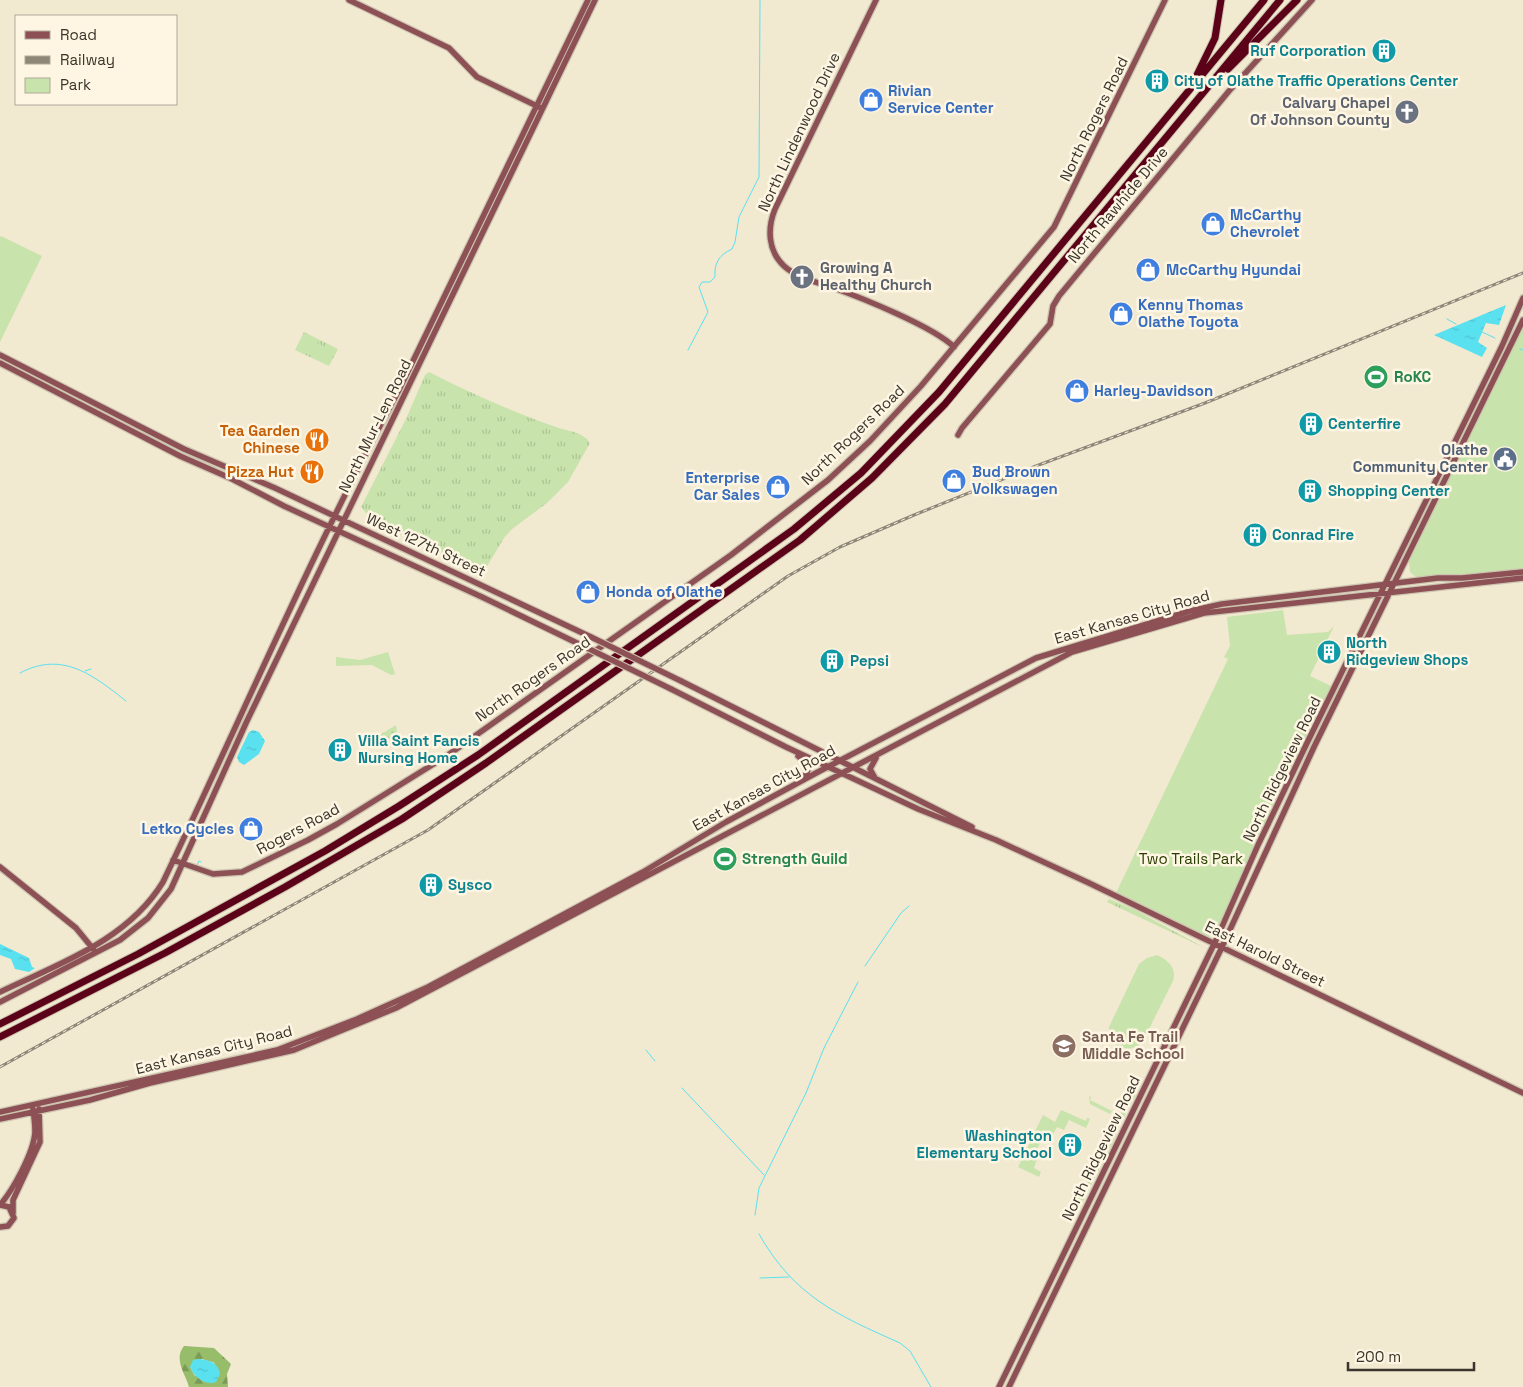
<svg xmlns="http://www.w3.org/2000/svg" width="1523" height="1387" viewBox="0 0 1523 1387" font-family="'Space Grotesk',sans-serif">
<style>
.grass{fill:url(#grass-tufts)}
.forest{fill:url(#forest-firs);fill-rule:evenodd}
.park{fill:#c8e3ab}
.garden{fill:url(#garden-dots)}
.water{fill:url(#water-ripples)}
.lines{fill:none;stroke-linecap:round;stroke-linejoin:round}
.stream{stroke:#59e1f0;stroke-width:1}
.secondary-casing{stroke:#cdc5b0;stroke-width:8}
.highway-casing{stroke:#cdc5b0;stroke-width:9}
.secondary{stroke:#8c5055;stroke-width:5.5}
.highway{stroke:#5b0219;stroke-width:7}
.rail-casing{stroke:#8e8778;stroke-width:3}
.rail{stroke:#fef6e3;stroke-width:1;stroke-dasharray:4;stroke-linecap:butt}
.secondary-bridge-casing{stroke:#cdc5b0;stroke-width:8;stroke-linecap:butt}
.secondary-bridge{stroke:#8c5055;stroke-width:5.5}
.labels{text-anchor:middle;stroke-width:5;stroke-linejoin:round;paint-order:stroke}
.culture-label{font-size:15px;font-weight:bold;fill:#0d838f;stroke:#fef6e3;text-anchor:start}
.shop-label{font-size:15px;font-weight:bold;fill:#366cbe;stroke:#fef6e3;text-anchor:start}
.worship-label{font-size:15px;font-weight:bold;fill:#5b616d;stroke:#fef6e3;text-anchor:end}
.street-label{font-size:15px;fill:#39352c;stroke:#fef6e3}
.leisure-label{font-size:15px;font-weight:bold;fill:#27864d;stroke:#fef6e3;text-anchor:start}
.food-label{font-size:15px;font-weight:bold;fill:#c56008;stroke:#fef6e3;text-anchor:end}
.service-label{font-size:15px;font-weight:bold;fill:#4e5e75;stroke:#fef6e3;text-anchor:end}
.park-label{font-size:15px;fill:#283e00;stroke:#fef6e3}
.education-label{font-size:15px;font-weight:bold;fill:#785e54;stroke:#fef6e3;text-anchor:start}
</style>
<defs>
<pattern id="grass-tufts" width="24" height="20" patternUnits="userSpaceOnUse" patternTransform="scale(1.25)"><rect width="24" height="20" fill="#c8e3ab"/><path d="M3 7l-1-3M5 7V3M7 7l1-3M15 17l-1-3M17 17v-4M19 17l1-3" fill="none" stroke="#adc393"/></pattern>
<pattern id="forest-firs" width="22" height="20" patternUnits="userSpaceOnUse" patternTransform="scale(1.25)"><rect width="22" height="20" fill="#97bd6a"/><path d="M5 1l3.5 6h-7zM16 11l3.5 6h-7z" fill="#7c9a57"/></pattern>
<pattern id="garden-dots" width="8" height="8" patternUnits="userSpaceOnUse" patternTransform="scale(1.25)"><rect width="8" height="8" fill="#c8e3ab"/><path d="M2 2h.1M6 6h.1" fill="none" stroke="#adc393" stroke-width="1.8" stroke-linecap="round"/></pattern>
<pattern id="water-ripples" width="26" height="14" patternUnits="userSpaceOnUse" patternTransform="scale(1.25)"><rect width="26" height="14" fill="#59e1f0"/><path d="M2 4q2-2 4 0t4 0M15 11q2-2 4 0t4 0" fill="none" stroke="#4ec2ce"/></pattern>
</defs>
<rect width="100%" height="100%" fill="#f2e9d1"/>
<path class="grass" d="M 304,332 L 338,349 L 329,366 L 295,350 Z
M 429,372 C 470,393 513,412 556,427 C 567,431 584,432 590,443 L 568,482 L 547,503 L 512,529 L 504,538 L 486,568 L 474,569 L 369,520 L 367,514 L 361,507 L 406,419 L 425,375 Z
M 1109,899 L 1135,910 L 1207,949 L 1109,903 L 1107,902 Z
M 1132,1093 L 1136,1094 L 1116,1133 L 1112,1130 Z
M 1089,1096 L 1091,1097 L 1090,1100 L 1112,1111 L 1110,1114 L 1090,1104 Z
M 1111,1131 L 1117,1134 L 1081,1205 L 1076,1201 L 1075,1197 L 1080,1197 L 1106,1143 L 1102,1141 Z"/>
<path class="forest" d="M 184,1346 L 214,1348 L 231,1364 L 227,1374 L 228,1387 L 189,1387 C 186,1375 173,1359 184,1346 ZM 202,1359 L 215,1363 L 195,1376 L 190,1367 Z"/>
<path class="park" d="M 1,236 L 42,256 L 0,342 L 0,237 Z
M 1523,325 L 1523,570 L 1464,576 L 1416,577 L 1410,572 L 1409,562 Z
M 315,342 L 335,352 L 330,362 L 310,352 Z
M 1283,610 L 1287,635 L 1328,632 L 1334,626 L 1310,676 L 1333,687 L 1255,844 L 1216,934 L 1208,937 L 1116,893 L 1228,659 L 1224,657 L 1230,646 L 1227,617 Z
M 388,652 L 395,674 L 391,675 L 372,665 L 336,666 L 336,657 L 360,660 Z
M 1157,955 C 1168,960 1177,968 1173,981 L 1142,1043 C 1128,1055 1106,1047 1109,1027 L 1139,964 L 1147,958 Z
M 1061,1110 L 1086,1121 L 1087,1118 L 1090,1119 L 1086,1128 L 1069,1120 L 1064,1130 L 1057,1127 L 1049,1142 L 1041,1141 L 1033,1157 L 1037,1159 L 1034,1168 L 1041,1172 L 1039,1177 L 1018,1167 L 1043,1115 L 1055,1122 Z"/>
<path class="garden" d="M 396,725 L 398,741 L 378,736 Z"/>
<path class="water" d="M 1506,305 L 1499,325 L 1486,323 L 1478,342 L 1487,348 L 1482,357 L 1434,335 Z
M 253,730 L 259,732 L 265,741 L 259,754 L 244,765 L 239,762 L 237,757 L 249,732 Z
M 0,944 L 29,958 L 32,967 L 35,968 L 29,972 L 15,969 L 11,959 L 0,955 Z
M 198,1359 C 209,1360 218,1362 220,1374 L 216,1382 C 205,1386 194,1377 190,1367 L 193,1360 Z"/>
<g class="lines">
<path class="stream" d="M 1447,319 L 1456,324
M 1482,332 L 1495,338
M 1520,349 L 1523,350
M 688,350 L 708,312 L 699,287 L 702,282 L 710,282 L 715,277 C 714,263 719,255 732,249 L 735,242 L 739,217 L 759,177 L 760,0
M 85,671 L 91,669
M 20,673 C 63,650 94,676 126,701
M 197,865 L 199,861 L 201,862
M 865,966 L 901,913 L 909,906
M 646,1050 L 655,1061
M 682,1088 L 764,1175
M 755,1215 L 759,1188 L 806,1093 L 824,1048 L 858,982
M 759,1234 C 794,1296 837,1315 900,1343 L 910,1351 L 931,1387
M 760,1278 L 789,1277"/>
<defs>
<path id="secondary" d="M 349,0 L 449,48 L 477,77 L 539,107
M 876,0 L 775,209 C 767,229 768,251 784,266 C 797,278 817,282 834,288 C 862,298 934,327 954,347
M 0,355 L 184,449 L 275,488 L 591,637
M 0,363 L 180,456 L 230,478 L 284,506 L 482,597 L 579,644
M 958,435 L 962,428 L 1050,324 L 1053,306 L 1059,296 L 1229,91 L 1312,0
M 681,681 L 972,827
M 671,689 L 786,747 L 918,809 L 996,840 L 1089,883 L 1523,1093
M 798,756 L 807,764 L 809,768 L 803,780
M 875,778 L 870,769 L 876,758
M 173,860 L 213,874 L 242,872 L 308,840 L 337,824 L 448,755 L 530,697 L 731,555 L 828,480 L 870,441 L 921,386 L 1054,227 L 1165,0
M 0,867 L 76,928 L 94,950
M 0,992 C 58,964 127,941 163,882 C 241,719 312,552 398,392 L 588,0
M 0,1002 L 120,940 L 148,918 L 171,889 L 246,723 L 595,0
M 0,1112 L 277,1050 L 357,1019 L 428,987 L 643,872 L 726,822 L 818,772 L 1036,658 L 1190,611 L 1222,604 L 1438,578 L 1462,578 L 1523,572
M 0,1119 L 90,1100 L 150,1083 L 294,1050 L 396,1008 L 1072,652 L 1204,613 L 1523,578
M 0,1205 C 13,1190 34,1152 35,1132 C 35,1124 34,1116 33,1109
M 0,1205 L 9,1207 L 14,1218 L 8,1226 L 0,1227
M 13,1213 L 13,1200 L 40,1142 L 39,1109
M 999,1387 L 1217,938 L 1258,845 L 1307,743 L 1502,346 L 1523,298
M 1009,1387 L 1222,947 L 1314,747 L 1523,320"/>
<path id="highway" d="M 1228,69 L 1297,0
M 1196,77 L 1215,38 L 1221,0
M 0,1024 L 138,954 L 325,851 L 399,806 L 478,755 L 794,529 L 861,473 L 939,392 L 1264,0
M 0,1037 L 165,953 L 285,887 L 402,819 L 486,763 L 800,540 L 872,478 L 945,404 L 1280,0"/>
</defs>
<use href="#secondary" class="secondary-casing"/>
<use href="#highway" class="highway-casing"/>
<use href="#secondary" class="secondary"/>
<use href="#highway" class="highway"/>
<defs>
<path id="rail" d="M 0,1067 L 428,830 L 788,576 L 840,547 L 914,515 L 1036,466 L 1205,403 L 1523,273"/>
</defs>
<use href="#rail" class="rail-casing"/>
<use href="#rail" class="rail"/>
<defs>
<path id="secondary-bridge" d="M 591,637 L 681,681
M 579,644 L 671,689"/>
</defs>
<use href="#secondary-bridge" class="secondary-bridge-casing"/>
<use href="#secondary-bridge" class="secondary-bridge"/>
</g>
<defs>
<symbol id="building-disc" viewBox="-11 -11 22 22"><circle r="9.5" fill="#0f9aa8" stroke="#fef6e3"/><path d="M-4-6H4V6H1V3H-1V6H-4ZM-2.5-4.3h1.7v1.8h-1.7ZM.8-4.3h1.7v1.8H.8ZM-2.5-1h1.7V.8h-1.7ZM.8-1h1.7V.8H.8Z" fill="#fff"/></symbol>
<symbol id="shop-disc" viewBox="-11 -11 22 22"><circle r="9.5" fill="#3f7fe0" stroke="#fef6e3"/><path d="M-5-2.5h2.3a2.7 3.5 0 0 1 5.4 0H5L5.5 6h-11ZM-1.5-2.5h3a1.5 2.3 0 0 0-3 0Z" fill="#fff"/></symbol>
<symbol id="church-disc" viewBox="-11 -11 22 22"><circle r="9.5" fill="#6b7280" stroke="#fef6e3"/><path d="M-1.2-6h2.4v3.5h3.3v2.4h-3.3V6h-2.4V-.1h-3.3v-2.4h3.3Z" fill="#fff"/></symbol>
<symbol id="stadium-disc" viewBox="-11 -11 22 22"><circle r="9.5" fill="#2e9e5b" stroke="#fef6e3"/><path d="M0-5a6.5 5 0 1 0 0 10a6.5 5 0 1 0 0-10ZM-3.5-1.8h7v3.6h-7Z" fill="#fff"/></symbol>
<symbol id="restaurant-disc" viewBox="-11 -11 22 22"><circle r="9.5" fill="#e8710a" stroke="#fef6e3"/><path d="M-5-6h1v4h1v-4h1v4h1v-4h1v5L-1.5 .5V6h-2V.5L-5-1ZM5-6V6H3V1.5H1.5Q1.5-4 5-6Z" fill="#fff"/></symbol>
<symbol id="civic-disc" viewBox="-11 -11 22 22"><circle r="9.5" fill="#5c6f8a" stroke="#fef6e3"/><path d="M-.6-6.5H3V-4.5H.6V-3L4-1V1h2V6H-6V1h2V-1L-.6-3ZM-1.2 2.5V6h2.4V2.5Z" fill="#fff"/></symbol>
<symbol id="school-disc" viewBox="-11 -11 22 22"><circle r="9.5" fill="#8d6e63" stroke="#fef6e3"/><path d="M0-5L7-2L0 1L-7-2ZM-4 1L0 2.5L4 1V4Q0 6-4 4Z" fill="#fff"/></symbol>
</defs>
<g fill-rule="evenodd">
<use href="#building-disc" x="1370" y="37" width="28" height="28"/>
<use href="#building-disc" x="1143" y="67" width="28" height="28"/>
<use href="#shop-disc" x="857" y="86" width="28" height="28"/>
<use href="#church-disc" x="1393" y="98" width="28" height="28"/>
<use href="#shop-disc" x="1199" y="210" width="28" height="28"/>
<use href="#shop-disc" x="1134" y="256" width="28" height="28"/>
<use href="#church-disc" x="788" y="263" width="28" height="28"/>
<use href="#shop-disc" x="1107" y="300" width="28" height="28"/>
<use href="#stadium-disc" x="1362" y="363" width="28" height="28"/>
<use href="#shop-disc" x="1063" y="377" width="28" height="28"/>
<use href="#building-disc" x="1297" y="410" width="28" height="28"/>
<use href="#restaurant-disc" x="303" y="426" width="28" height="28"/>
<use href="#civic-disc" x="1491" y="445" width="28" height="28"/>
<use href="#restaurant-disc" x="298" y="458" width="28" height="28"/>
<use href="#shop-disc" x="940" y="467" width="28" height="28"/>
<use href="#shop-disc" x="764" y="473" width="28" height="28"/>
<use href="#building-disc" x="1296" y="477" width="28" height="28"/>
<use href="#building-disc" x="1241" y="521" width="28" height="28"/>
<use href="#shop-disc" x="574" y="578" width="28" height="28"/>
<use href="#building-disc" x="1315" y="638" width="28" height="28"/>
<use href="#building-disc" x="818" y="647" width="28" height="28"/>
<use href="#building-disc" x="326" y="736" width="28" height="28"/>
<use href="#shop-disc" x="237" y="815" width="28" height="28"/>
<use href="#stadium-disc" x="711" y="845" width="28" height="28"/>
<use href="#building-disc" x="417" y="871" width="28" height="28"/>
<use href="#school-disc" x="1050" y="1032" width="28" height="28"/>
<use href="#building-disc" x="1056" y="1131" width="28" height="28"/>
</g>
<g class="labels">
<g class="culture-label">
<text x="1366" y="56" text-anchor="end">Ruf Corporation</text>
<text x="1174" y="86">City of Olathe Traffic Operations Center</text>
<text x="1328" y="429">Centerfire</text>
<text x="1328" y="496">Shopping Center</text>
<text x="1272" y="540">Conrad Fire</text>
<text x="1346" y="648">North<tspan x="1346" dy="17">Ridgeview Shops</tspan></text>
<text x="850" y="666">Pepsi</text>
<text x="358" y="746">Villa Saint Fancis<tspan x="358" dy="17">Nursing Home</tspan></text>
<text x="448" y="890">Sysco</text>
<text x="1052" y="1141" text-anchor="end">Washington<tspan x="1052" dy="17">Elementary School</tspan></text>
</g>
<g class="shop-label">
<text x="888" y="96">Rivian<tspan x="888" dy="17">Service Center</tspan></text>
<text x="1230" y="220">McCarthy<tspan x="1230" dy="17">Chevrolet</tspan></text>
<text x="1166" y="275">McCarthy Hyundai</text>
<text x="1138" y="310">Kenny Thomas<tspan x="1138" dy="17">Olathe Toyota</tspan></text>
<text x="1094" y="396">Harley-Davidson</text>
<text x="972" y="477">Bud Brown<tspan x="972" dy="17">Volkswagen</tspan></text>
<text x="760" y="483" text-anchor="end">Enterprise<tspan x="760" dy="17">Car Sales</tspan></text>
<text x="606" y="597">Honda of Olathe</text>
<text x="234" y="834" text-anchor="end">Letko Cycles</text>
</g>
<g class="worship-label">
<text x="1390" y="108">Calvary Chapel<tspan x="1390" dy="17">Of Johnson County</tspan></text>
<text x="820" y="273" text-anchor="start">Growing A<tspan x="820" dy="17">Healthy Church</tspan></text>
</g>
<g class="street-label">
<text transform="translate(1094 119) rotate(-64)" y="5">North Rogers Road</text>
<text transform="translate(799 132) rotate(-65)" y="5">North Lindenwood Drive</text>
<text transform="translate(1118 205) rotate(-50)" y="5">North Rawhide Drive</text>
<text transform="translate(375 426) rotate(-64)" y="5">North Mur-Len Road</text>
<text transform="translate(853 435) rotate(-44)" y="5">North Rogers Road</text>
<text transform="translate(426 545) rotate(25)" y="5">West 127th Street</text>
<text transform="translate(1132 617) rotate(-16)" y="5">East Kansas City Road</text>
<text transform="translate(533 679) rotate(-35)" y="5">North Rogers Road</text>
<text transform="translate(1282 769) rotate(-64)" y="5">North Ridgeview Road</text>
<text transform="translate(764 788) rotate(-29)" y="5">East Kansas City Road</text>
<text transform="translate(298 829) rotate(-28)" y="5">Rogers Road</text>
<text transform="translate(1265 954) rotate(26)" y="5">East Harold Street</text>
<text transform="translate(214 1050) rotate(-14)" y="5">East Kansas City Road</text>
<text transform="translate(1101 1148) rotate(-64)" y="5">North Ridgeview Road</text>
</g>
<g class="leisure-label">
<text x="1394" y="382">RoKC</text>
<text x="742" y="864">Strength Guild</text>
</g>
<g class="food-label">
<text x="300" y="436">Tea Garden<tspan x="300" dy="17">Chinese</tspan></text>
<text x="294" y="477">Pizza Hut</text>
</g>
<g class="service-label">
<text x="1488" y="455">Olathe<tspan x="1488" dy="17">Community Center</tspan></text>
</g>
<g class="park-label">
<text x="1191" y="864">Two Trails Park</text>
</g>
<g class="education-label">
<text x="1082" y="1042">Santa Fe Trail<tspan x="1082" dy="17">Middle School</tspan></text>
</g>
</g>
<rect x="15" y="15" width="162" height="90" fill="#fef6e3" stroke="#afa99a"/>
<rect x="25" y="31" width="25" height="8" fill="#8c5055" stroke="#afa99a"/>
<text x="60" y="40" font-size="15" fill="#39352c">Road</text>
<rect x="25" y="56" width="25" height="8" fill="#8e8778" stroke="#afa99a"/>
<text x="60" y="65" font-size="15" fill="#39352c">Railway</text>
<rect x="25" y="78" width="25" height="15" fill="#c8e3ab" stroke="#afa99a"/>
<text x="60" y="90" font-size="15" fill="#39352c">Park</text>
<path d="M1348 1362v8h126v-8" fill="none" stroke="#39352c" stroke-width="2.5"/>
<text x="1356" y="1362" font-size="15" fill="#39352c" stroke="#fef6e3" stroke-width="4" paint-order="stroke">200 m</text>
</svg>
